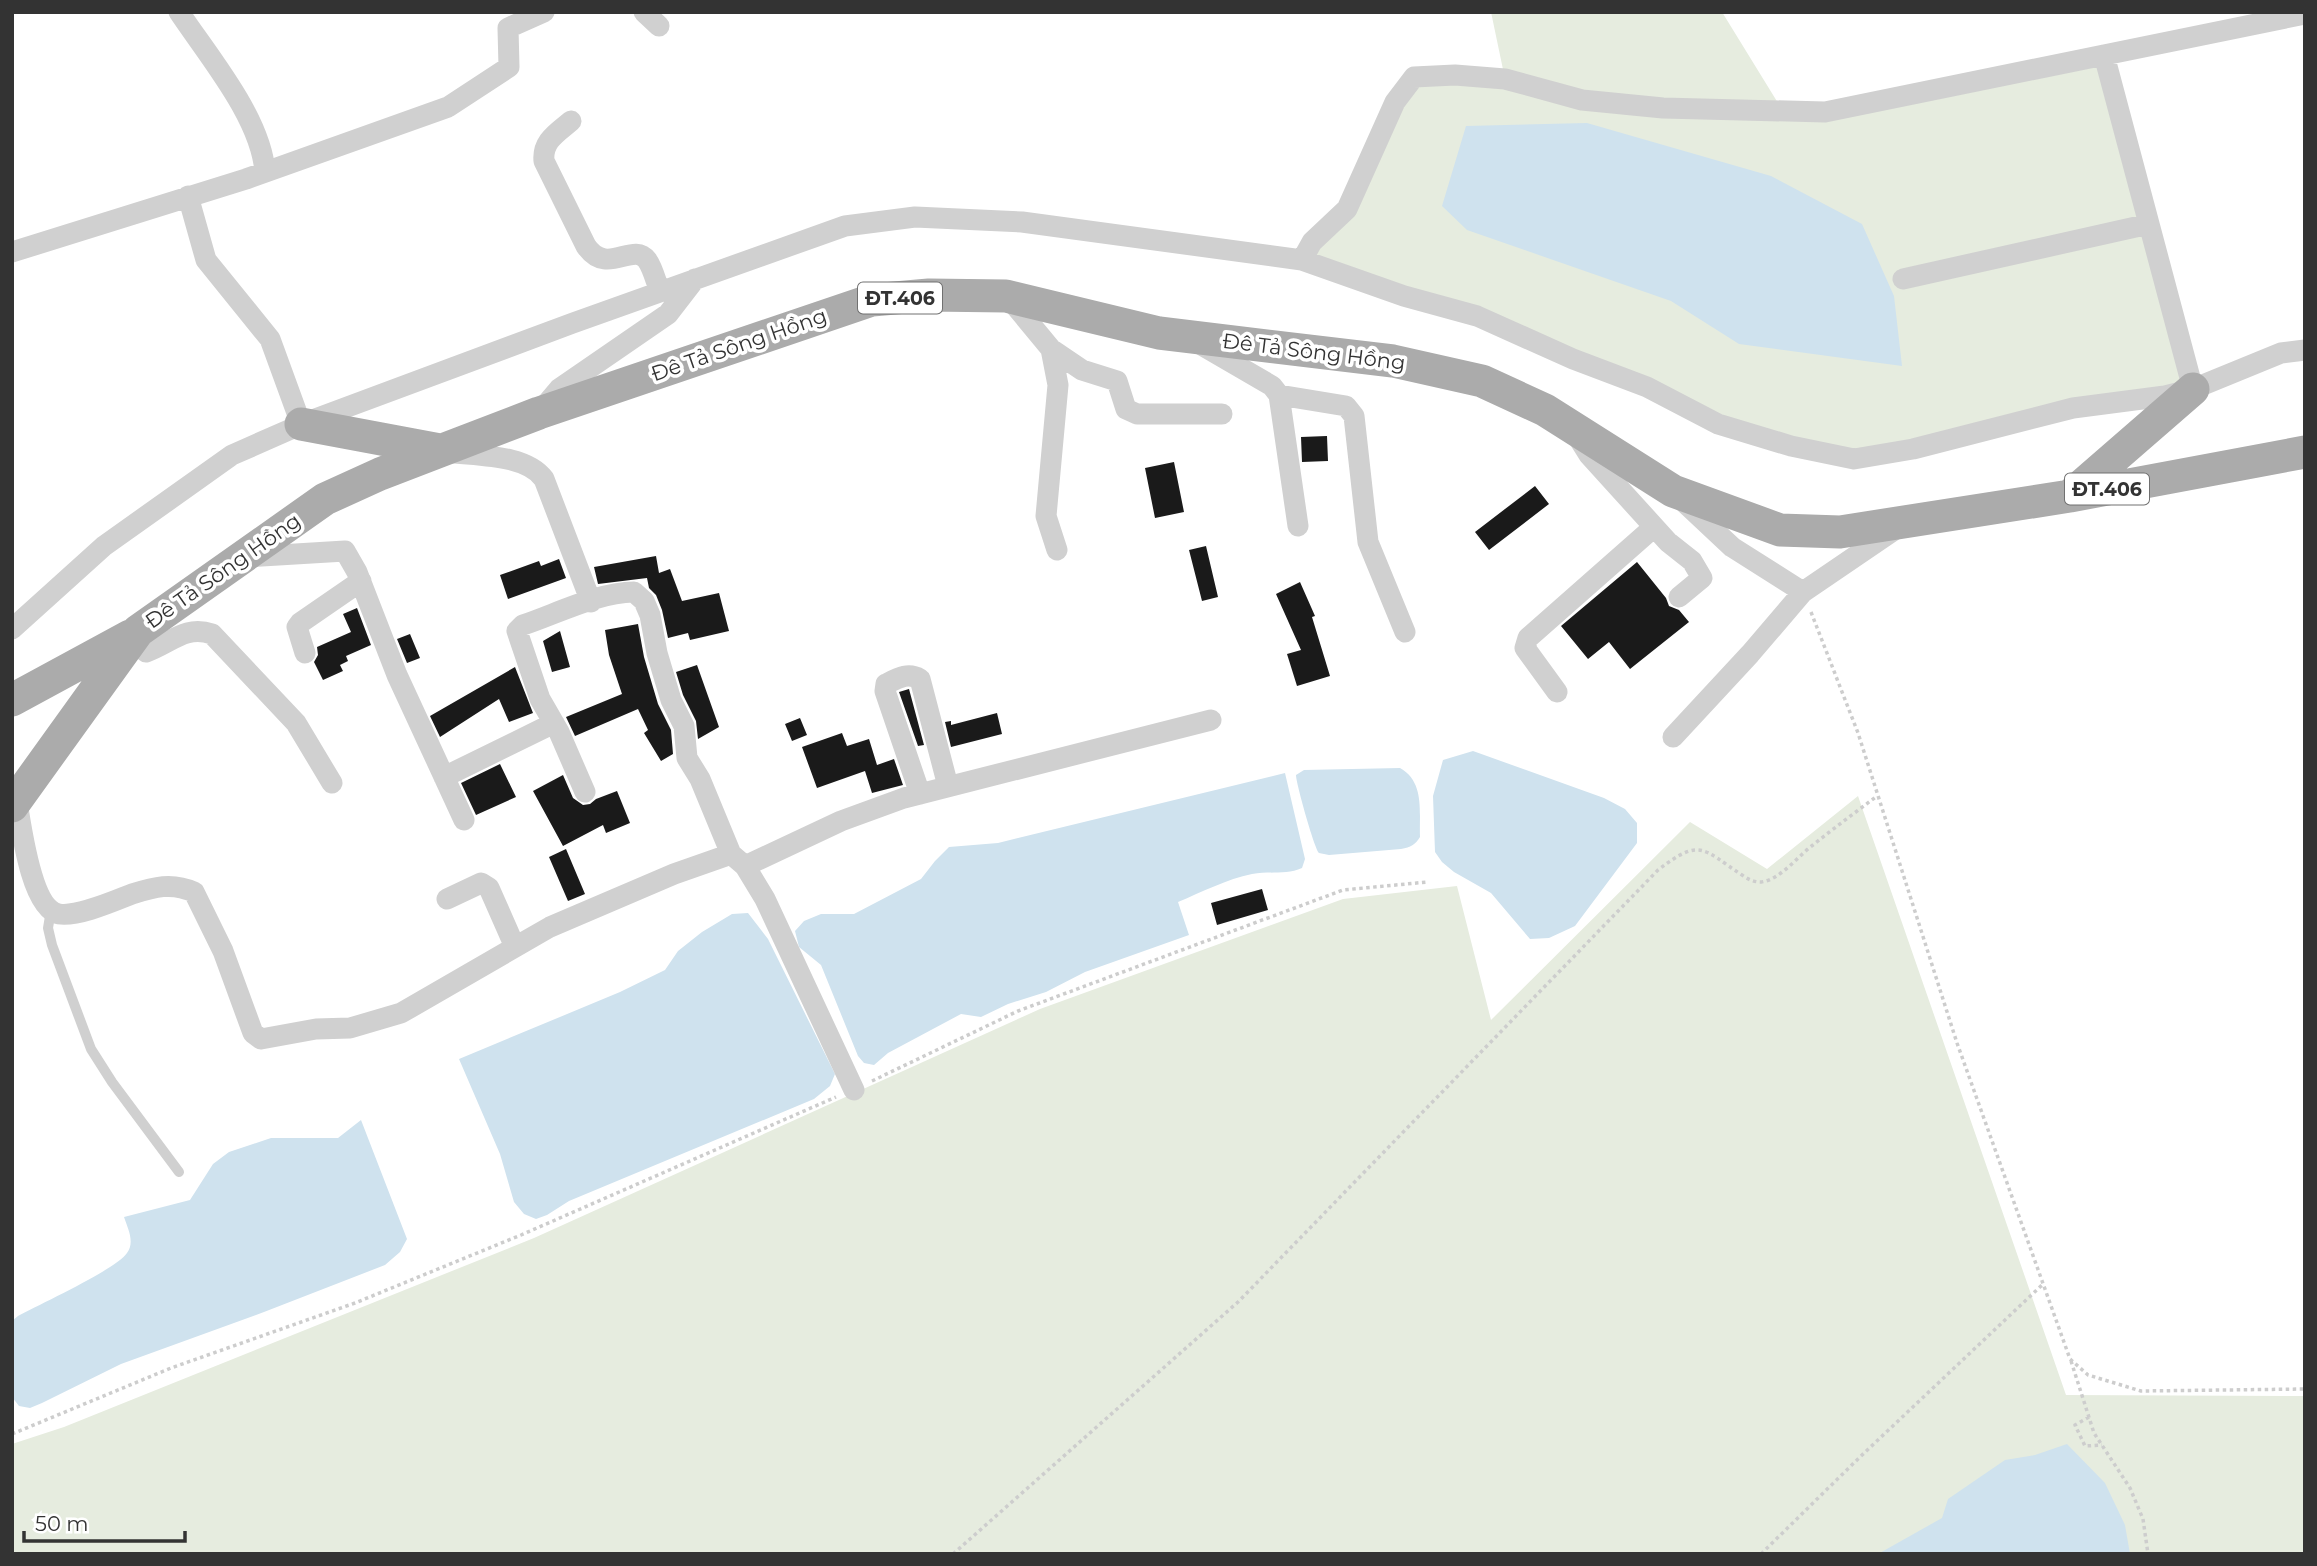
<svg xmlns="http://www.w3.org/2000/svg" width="2317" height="1566" viewBox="0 0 2317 1566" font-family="Montserrat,sans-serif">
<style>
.green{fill:#e6ecdf}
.water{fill:#cfe2ee}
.building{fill:#1a1a1a}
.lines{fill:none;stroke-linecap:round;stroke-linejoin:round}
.path{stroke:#cdcdcd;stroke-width:3.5;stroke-dasharray:3.5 3.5;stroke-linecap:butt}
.lane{stroke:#d0d0d0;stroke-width:10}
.street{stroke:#d0d0d0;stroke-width:21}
.primary{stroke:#ababab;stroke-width:33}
.labels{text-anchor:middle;stroke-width:7;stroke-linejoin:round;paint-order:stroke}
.shield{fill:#fff;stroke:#707070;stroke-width:2}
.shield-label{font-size:19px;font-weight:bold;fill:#333}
.street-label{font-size:21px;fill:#333;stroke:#fff}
</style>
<rect width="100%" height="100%" fill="#fff"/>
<path class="green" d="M 1491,12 L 1722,12 L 1783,111 L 2104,55 L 2193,389 L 1854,459 L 1791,446 L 1647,387 L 1302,260 L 1347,209 L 1414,77 L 1505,79 Z
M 1858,796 L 2066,1395 L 2305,1396 L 2305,1554 L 12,1554 L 12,1444 L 64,1427 L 534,1238 L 1040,1009 L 1343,899 L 1457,886 L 1491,1020 L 1690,822 L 1767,869 Z"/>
<path class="water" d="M 1587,123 L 1771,176 L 1862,224 L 1894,296 L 1902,366 L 1739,344 L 1671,301 L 1467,230 L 1442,206 L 1466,126 Z
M 1473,751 L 1604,798 L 1625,809 L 1637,823 L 1637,843 L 1575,926 L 1549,938 L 1530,939 L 1491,893 L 1454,872 L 1442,862 L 1435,852 L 1433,796 L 1443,760 Z
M 1400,768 C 1425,782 1419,812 1420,837 C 1415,845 1411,847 1401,849 L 1329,855 L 1319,853 C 1314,847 1296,783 1296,775 L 1304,770 Z
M 1285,773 L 1305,859 L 1302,868 C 1286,875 1270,871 1252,874 C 1227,879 1202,892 1178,902 L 1189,935 L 1085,972 L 1046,992 L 1008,1004 L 981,1017 L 961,1014 L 888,1053 L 874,1065 L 864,1063 L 858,1056 L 821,965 L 799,947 L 795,931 L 804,921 L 821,914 L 854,914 L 921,879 L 935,861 L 949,847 L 998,843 Z
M 748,913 L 768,939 L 835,1074 L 830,1086 L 814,1099 L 569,1201 L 547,1215 L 536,1219 L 524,1214 L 514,1202 L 500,1154 L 459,1059 L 620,992 L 665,970 L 678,951 L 702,932 L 732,914 Z
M 361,1120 L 407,1239 L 400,1252 L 385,1265 L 264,1312 L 121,1364 L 42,1403 L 30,1408 L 19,1406 L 12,1397 L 12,1321 L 18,1316 C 40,1304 115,1270 127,1253 C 135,1242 128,1229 124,1217 L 190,1200 L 213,1164 L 229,1152 L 271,1138 L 338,1138 Z
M 2067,1444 L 2105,1483 L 2125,1525 L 2130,1554 L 1878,1554 L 1942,1518 L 1948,1499 L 2005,1460 L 2035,1455 Z"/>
<path class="building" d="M 1327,436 L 1328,461 L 1302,462 L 1301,437 Z
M 1174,462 L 1184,512 L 1155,518 L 1145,468 Z
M 1535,486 L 1549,504 L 1489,550 L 1475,532 Z
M 1206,546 L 1218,597 L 1202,601 L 1189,550 Z
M 656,556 L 659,573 L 670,569 L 682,601 L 719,593 L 729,631 L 690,640 L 688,633 L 668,638 L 662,610 L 656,595 L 649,588 L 647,578 L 598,584 L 594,567 Z
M 559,559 L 566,578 L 508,599 L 500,575 L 539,561 L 541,566 Z
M 1637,562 L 1666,598 L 1669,606 L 1679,610 L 1689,622 L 1630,669 L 1609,642 L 1588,659 L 1561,626 Z
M 1300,582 L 1315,616 L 1312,617 L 1330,676 L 1297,686 L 1287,654 L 1301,650 L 1276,594 Z
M 357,608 L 371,645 L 346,656 L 348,661 L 340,665 L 343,671 L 323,680 L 314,662 L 318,655 L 317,647 L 351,632 L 343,614 Z
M 638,624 L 644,657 L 658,704 L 671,730 L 673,754 L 661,761 L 644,733 L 648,730 L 638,709 L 575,736 L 566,717 L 622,694 L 609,655 L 605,630 Z
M 560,631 L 570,667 L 552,672 L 543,641 Z
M 410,634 L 420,658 L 407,663 L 397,639 Z
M 697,665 L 719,727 L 698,739 L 696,721 L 683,695 L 676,672 Z
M 515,667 L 533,713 L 509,722 L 499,699 L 440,737 L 430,716 Z
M 909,689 L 924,745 L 918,746 L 899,692 Z
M 997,713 L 1002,734 L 951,747 L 945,722 L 951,721 L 951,725 Z
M 800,718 L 807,735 L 792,741 L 785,724 Z
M 842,733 L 847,746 L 869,739 L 877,765 L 894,759 L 903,785 L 872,793 L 865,771 L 817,788 L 802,747 Z
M 500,764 L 516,797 L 476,815 L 461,783 Z
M 563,775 L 573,798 L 583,805 L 590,804 L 596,799 L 617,791 L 630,823 L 606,833 L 603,825 L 563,846 L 533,791 Z
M 566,849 L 585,894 L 568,901 L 549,857 Z
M 1262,889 L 1268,910 L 1217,925 L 1211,903 Z"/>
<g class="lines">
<path class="path" d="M 1811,612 L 1858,733 L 1957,1043 L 2070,1359 L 2088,1375 L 2141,1391 L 2305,1389
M 872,1081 L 1018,1011 L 1343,890 L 1427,882
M 2071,1361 L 2094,1433 L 2130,1488 L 2143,1519 L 2148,1554
M 2089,1417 L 2075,1425 L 2085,1446 L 2102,1445
M 12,1434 L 171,1368 L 355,1303 L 521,1235 L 836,1097
M 953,1554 L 1238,1302 L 1658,870 C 1701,837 1702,849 1742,875 C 1748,879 1753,882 1761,882 C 1780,880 1798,856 1813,845 C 1834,828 1856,812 1877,796
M 1761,1554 L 1861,1456 L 2042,1285"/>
<path class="lane" d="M 51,910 L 48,928 L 52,945 L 91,1049 L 112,1082 L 179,1172"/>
<path class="street" d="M 179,12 C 209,57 261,118 265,172
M 644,12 L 659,26
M 2104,55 L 2193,389
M 571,121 C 557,133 542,141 544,161 L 586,246 C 607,277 633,241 647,260 C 653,268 656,282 660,292
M 188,196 L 206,260 L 270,339 L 301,424
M 12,252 L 246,179 L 448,107 L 509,67 L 508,28 L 544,12
M 1302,260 L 1312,242 L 1347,209 L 1395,102 L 1414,77 L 1455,75 L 1505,79 L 1582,100 L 1663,108 L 1825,112 L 2305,14
M 1903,279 L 2149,224
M 1008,297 L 1051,349 L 1058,385 L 1046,516 L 1057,550
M 1198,343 L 1272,386 L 1279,395 L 1298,526
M 1051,349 L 1082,370 L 1117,381 L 1126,409 L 1137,414 L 1222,414
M 1279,395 L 1346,406 L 1354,416 L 1368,542 L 1405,632
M 542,409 L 559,389 L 668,314 L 695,279
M 1579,439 L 1589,455 L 1668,542 L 1692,561 L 1702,578 L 1679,597
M 447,452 C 476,456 526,454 544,479 L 591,602
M 1683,501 L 1732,547 L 1803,592
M 246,557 L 345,551 L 357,572 L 397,675 L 464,820
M 12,629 L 104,546 L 232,455 L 307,422 L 573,323 L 845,226 L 915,217 L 1022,222 L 1302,260 L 1404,296 L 1477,316 L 1573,359 L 1647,387 L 1718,424 L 1791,446 L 1854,459 L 1913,449 L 2073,408 L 2165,396 L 2193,389 L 2281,353 L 2305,350
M 138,631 L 139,646 L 146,652 C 171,643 185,625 212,634 L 296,723 L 332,783
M 305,653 L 297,627 L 300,623 L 361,581
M 1557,692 L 1525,648 L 1528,638 L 1654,527
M 1673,737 L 1750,654 L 1803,592 L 1897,528
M 444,777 L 554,723
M 585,792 L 559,732 L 540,699 L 517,631 L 523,625 C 556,614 599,592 634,592 L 644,601 L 650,615 L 657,653 L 671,700 L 684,726 L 687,758 L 700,779 L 731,854 L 745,866 L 765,899 L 854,1090
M 920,794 L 885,691 L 886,684 C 898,678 908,672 920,679 L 948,786
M 17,802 C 21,825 31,909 59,914 C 78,917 114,901 132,894 C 154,887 172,882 194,892 L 223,951 L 253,1033 L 261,1039 L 316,1029 L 350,1028 L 401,1013 L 550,927 L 674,874 L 731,854
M 745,866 L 841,821 L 904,798 L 1211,720
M 447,899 L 481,883 L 489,888 L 515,947"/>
<path class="primary" d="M 301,424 L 440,450
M 2071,495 L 2193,389
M 12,700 L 130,636
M 12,806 L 138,631 L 325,499 L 380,474 L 539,413 L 872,300 L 929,295 L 1006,296 L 1159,333 L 1393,361 L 1482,381 L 1545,410 L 1673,491 L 1780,530 L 1840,532 L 2070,496 L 2305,452"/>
</g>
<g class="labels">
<g class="shield">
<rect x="858" y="282.5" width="84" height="31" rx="5"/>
<rect x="2065" y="473.5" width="84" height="31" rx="5"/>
</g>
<g class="shield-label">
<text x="900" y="305">ĐT.406</text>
<text x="2107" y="496">ĐT.406</text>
</g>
<g class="street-label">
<text transform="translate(739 345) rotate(-19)" y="7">Đê Tả Sông Hồng</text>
<text transform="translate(1314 352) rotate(7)" y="7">Đê Tả Sông Hồng</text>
<text transform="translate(223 571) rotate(-35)" y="7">Đê Tả Sông Hồng</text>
</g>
</g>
<rect width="2317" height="1566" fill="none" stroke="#333333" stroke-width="28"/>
<path d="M24 1531v10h161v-10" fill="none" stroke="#333333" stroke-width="3.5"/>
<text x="35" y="1531" font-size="21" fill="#333333" stroke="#ffffff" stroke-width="5" paint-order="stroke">50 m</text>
</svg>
